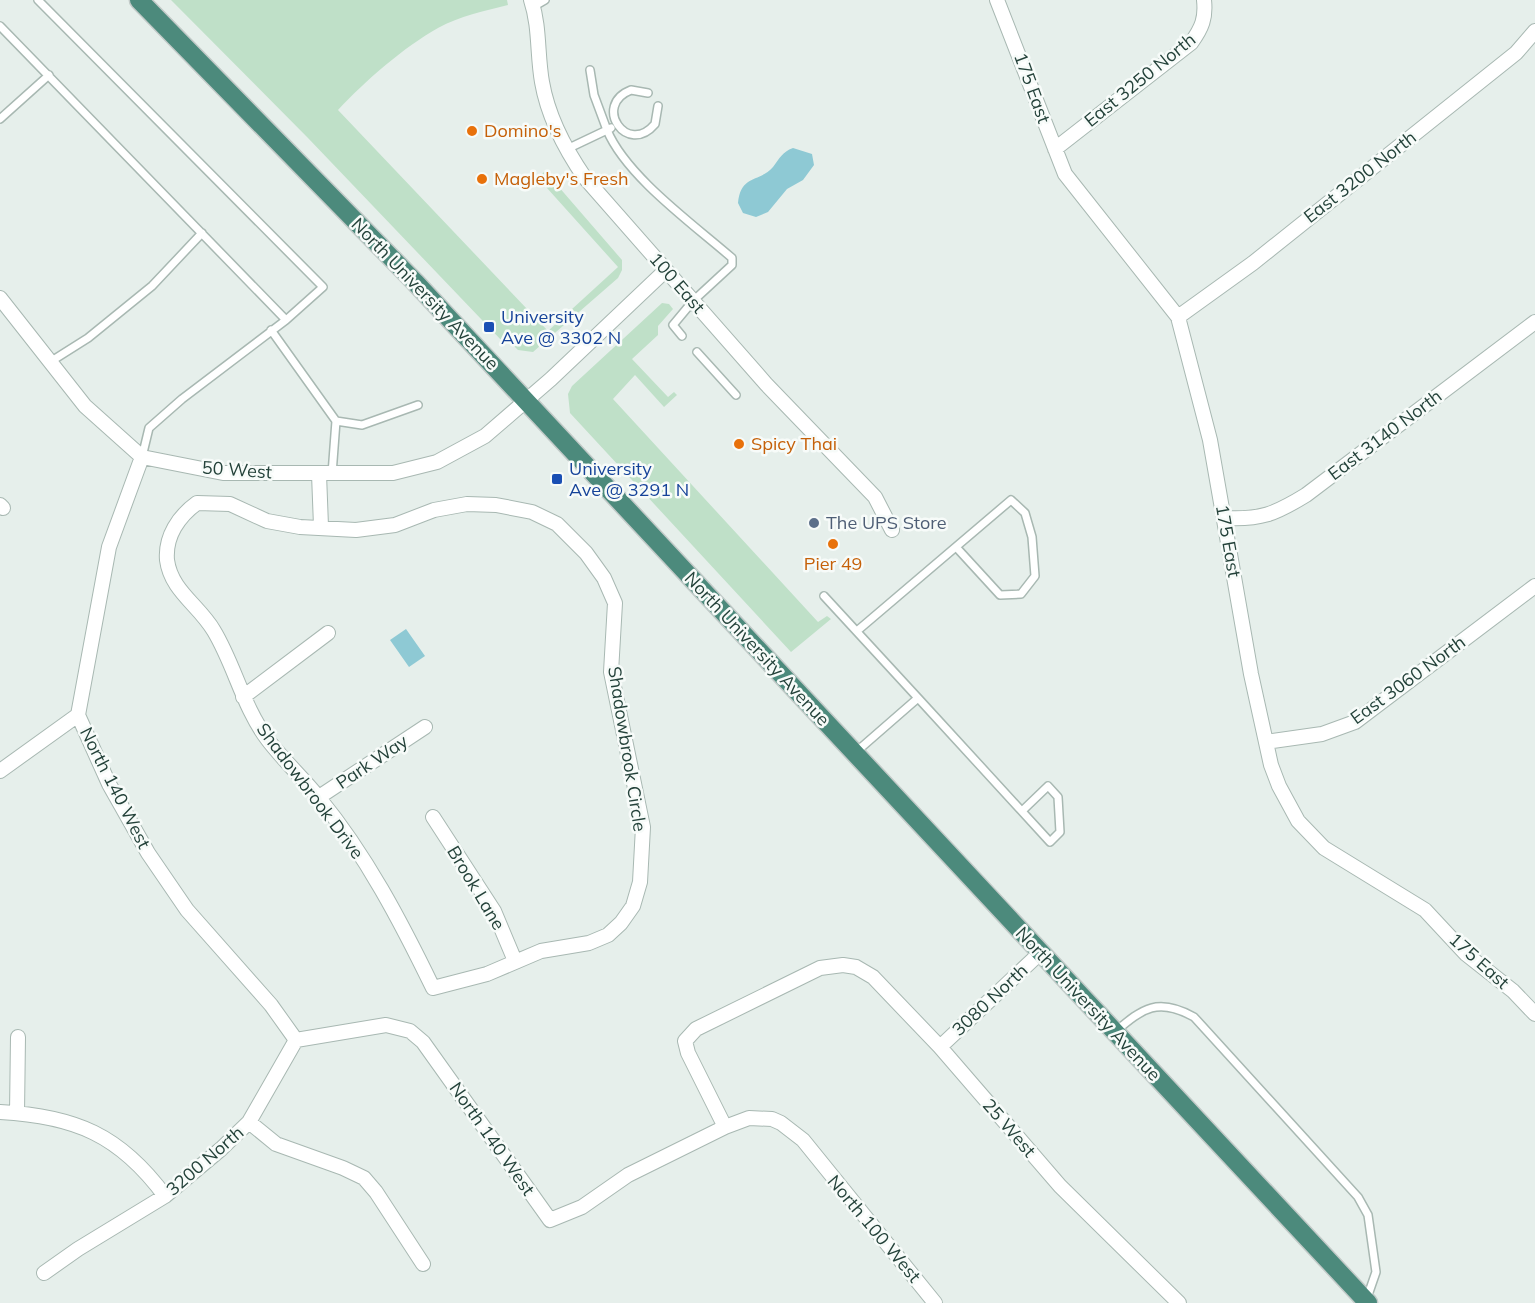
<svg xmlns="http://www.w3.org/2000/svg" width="1535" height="1303" viewBox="0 0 1535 1303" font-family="Mulish,sans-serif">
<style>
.green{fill:#bfe0c8}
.water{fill:#8ec9d4}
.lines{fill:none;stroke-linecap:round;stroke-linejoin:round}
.service-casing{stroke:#a8b8b2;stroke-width:10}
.minor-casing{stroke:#a8b8b2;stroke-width:16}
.trunk-casing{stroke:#c2cac8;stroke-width:21}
.service{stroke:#fff;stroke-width:7}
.minor{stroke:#fff;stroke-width:14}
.trunk{stroke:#4c8a7c;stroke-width:18}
.food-dot{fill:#e8710a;stroke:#f7fbf9;stroke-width:2}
.transit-dot{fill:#1a4fb4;stroke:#f7fbf9;stroke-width:2}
.service-dot{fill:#5c6f8a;stroke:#f7fbf9;stroke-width:2}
.labels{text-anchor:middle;stroke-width:5;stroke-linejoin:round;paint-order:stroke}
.street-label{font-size:18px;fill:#24423a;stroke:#f7fbf9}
.food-label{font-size:18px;fill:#c56008;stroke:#f7fbf9;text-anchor:start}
.transit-label{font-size:18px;fill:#164399;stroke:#f7fbf9;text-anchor:start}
.service-label{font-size:18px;fill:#4e5e75;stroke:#f7fbf9;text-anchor:start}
</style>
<rect width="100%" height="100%" fill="#e6efeb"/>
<path class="green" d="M 171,0 L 507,0 L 508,5 C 484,11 460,16 438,28 C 404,47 365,81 338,110 L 548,331 L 618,267 L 538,178 L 545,171 L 622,260 L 622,270 L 618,278 L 533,352 L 518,350 L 509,341 L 503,342 L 308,138 Z
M 662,303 L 669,304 L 673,309 L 658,326 L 658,335 L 632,359 L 668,397 L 674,392 L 677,395 L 664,407 L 635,375 L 613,399 L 818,622 L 827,616 L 831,619 L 791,652 L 570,413 L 568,394 L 572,386 Z"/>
<path class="water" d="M 793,148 L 812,154 L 814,165 L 803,180 L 787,189 L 768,212 L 756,217 L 743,213 L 738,203 C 741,174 759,183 773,167 C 780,158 782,152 793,148 Z
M 406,629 L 425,656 L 409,667 L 390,640 Z"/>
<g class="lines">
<defs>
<path id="service" d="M 533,7 L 545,0
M 0,26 L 286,320 L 323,287 L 38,0
M 590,70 L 594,95 L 607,130 L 611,128
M 648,93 L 631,90 C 592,105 627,157 655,124 L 658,106
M 0,119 L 49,75
M 567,149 L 607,130 C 626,176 693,224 732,258 L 732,265 L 693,301 L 673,325 L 682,336
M 271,330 L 336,421 L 332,474
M 697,352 L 736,395
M 50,362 L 88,338 L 152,286 L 202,233
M 336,421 L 362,425 L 418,405
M 142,457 L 149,428 L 182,399 L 286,320
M 824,596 L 918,698
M 857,631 L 1011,500 L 1025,513 L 1032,537 L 1035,576 L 1021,594 L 1000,595 L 956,547
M 856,752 L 918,698 L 1050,842 L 1060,832 L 1058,797 L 1048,786 L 1022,811
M 1115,1032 C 1143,1008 1158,997 1194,1017 L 1358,1197 L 1368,1215 L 1376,1272 L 1367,1298"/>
<path id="minor" d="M 531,0 C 540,27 537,54 542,82 C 548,117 565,149 585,178 L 766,384 L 875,497 L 892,530
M 997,0 L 1065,174 L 1178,317 L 1210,440 L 1251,674 L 1271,765 L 1279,786 L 1298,821 L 1324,848 L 1425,910 L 1466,954 L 1513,991 L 1535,1014
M 1055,149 L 1191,43 C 1202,28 1206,18 1204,0
M 0,298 L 85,406 L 142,457 L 223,473 L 393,473 L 437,462 L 485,436 L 551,379 L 666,270
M 1178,317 L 1253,263 L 1516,53 L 1535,31
M 142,457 L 109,547 L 78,715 L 109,784 L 148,853 L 187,910 L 271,1005 L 296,1040
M 319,474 L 321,526
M 197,503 L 230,504 L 267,521 L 300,527 L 356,530 L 395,525 L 434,510 L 467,504 L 496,505 L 532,512 L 557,524 L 586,553 L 604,578 L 615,603 L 611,672 L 643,827 L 640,882 L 633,906 L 621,923 L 608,935 L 589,943 L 541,951 L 487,974 L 433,988 C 401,922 366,855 319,798 C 303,778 284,761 268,740 C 243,707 235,666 214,631 C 199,605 171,591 167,560 C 165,536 179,516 197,503 Z
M 0,505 L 3,508
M 1224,518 C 1261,520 1275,514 1306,495 L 1535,322
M 243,697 L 328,633
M 1266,742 L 1322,734 L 1355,722 L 1535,586
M 0,771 L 78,715
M 319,797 L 425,727
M 433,817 L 494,911 L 515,961
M 940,1047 L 1040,953
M 0,1112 C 75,1116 120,1135 165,1196
M 17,1113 L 18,1037
M 249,1122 L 276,1144 L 343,1168 L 364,1178 L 376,1192 L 423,1264
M 725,1127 L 688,1053 L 685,1041 L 696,1029 L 820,968 L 843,965 L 856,967 L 873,977 L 940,1047 L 1060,1186 L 1179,1303
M 44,1273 L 78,1249 L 165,1196 L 221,1149 L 249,1122 L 296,1040 L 386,1025 L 410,1031 L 423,1042 L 550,1220 L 582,1207 L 628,1175 L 725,1127 L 749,1118 L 772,1119 L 781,1123 L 803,1140 L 935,1303"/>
<path id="trunk" d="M 139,0 L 415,282 L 1368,1303"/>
</defs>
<use href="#service" class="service-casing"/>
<use href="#minor" class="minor-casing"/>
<use href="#trunk" class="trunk-casing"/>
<use href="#service" class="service"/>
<use href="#minor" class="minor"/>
<use href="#trunk" class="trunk"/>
</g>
<g class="food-dot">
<circle cx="472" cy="131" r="6"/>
<circle cx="482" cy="179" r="6"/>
<circle cx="739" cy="444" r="6"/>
<circle cx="833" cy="544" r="6"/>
</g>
<g class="transit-dot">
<rect x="483" y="321" width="12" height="12" rx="3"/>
<rect x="551" y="473" width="12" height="12" rx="3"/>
</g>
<circle class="service-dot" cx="814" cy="523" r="6"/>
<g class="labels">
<g class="street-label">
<text transform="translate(1140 80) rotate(-39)" y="6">East 3250 North</text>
<text transform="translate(1032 88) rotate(70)" y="6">175 East</text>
<text transform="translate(1360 177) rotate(-38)" y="6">East 3200 North</text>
<text transform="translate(677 283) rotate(49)" y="6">100 East</text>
<text transform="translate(425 294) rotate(46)" y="6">North University Avenue</text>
<text transform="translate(1385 435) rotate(-37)" y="6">East 3140 North</text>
<text transform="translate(237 470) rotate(4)" y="6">50 West</text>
<text transform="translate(1228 541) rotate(80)" y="6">175 East</text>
<text transform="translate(757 649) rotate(47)" y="6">North University Avenue</text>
<text transform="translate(1408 680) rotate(-36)" y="6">East 3060 North</text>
<text transform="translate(627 749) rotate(81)" y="6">Shadowbrook Circle</text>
<text transform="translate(372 762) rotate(-34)" y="6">Park Way</text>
<text transform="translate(115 788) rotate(63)" y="6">North 140 West</text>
<text transform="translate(310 791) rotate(53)" y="6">Shadowbrook Drive</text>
<text transform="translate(476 888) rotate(59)" y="6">Brook Lane</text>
<text transform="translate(1479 961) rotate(42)" y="6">175 East</text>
<text transform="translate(990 1000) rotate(-43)" y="6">3080 North</text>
<text transform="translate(1088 1004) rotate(47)" y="6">North University Avenue</text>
<text transform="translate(1009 1128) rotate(49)" y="6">25 West</text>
<text transform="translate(492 1139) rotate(55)" y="6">North 140 West</text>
<text transform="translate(205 1161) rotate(-41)" y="6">3200 North</text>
<text transform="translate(874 1229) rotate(50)" y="6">North 100 West</text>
</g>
<g class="food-label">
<text x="484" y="137">Domino's</text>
<text x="494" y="185">Magleby's Fresh</text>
<text x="751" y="450">Spicy Thai</text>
<text x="833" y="570" text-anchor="middle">Pier 49</text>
</g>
<g class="transit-label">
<text x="501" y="323">University<tspan x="501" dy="21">Ave @ 3302 N</tspan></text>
<text x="569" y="475">University<tspan x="569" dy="21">Ave @ 3291 N</tspan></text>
</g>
<g class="service-label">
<text x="826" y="529">The UPS Store</text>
</g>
</g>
</svg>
